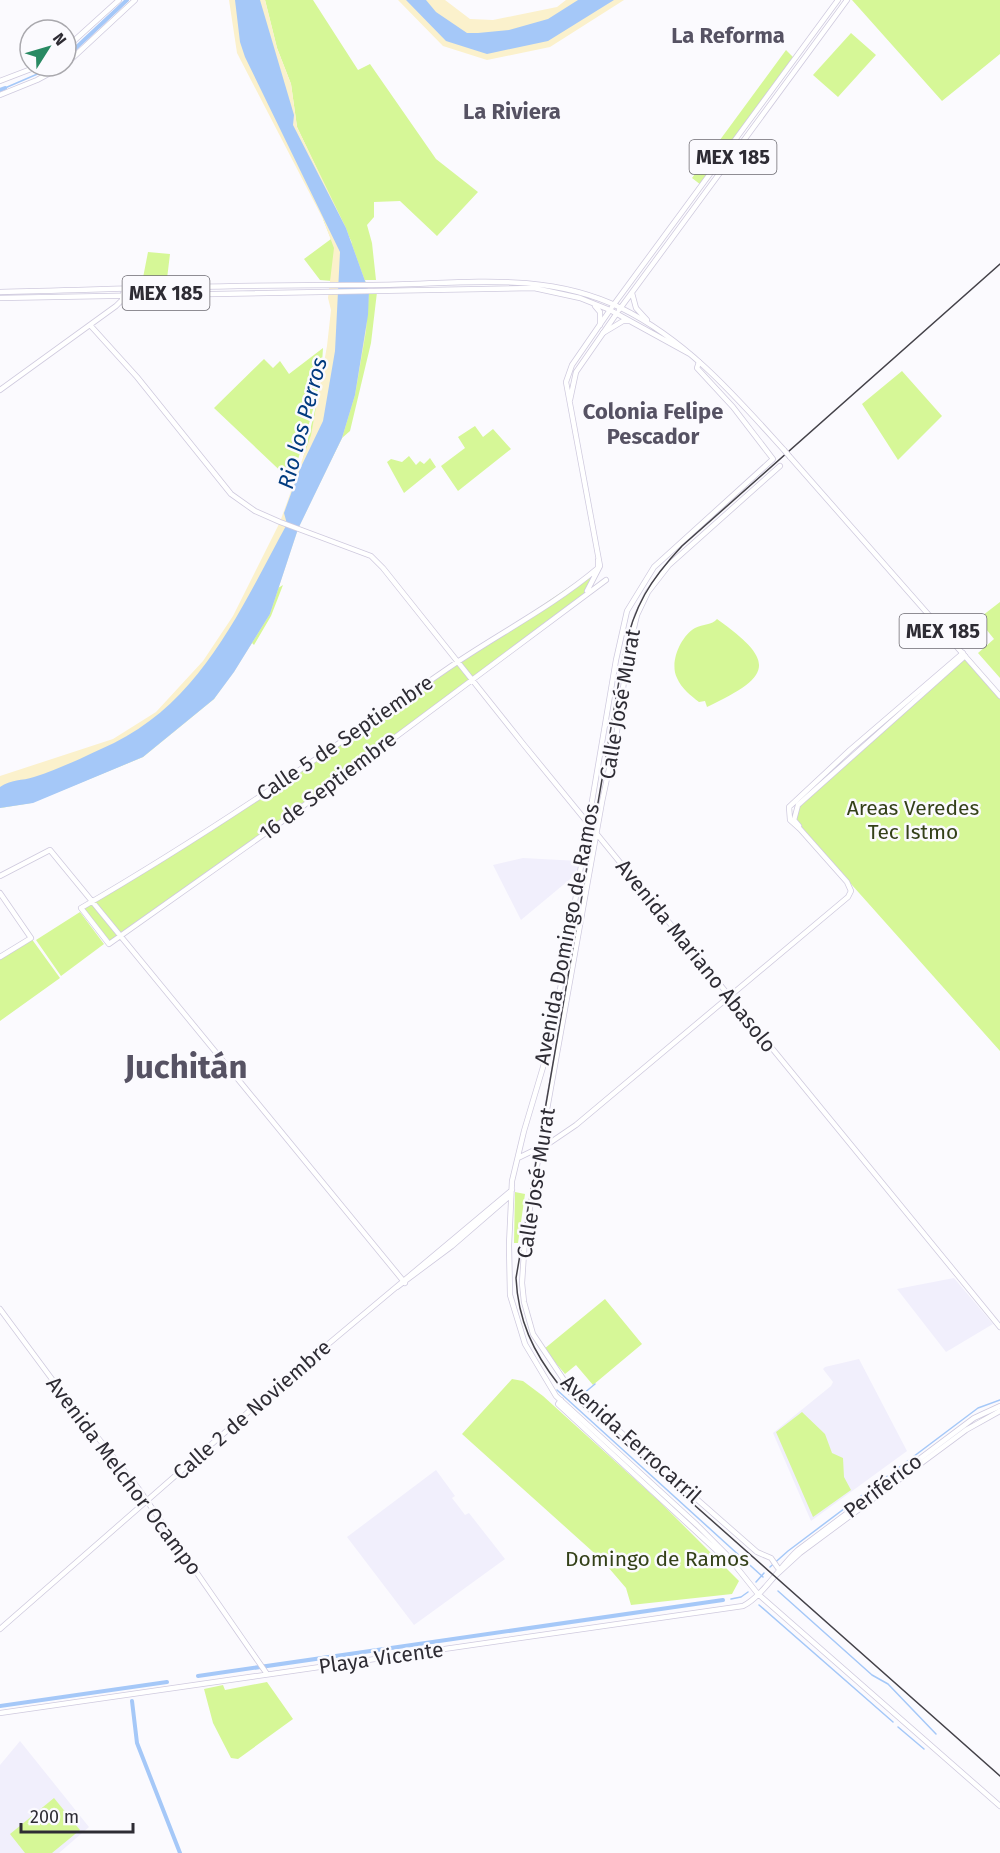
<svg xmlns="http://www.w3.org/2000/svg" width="1000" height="1853" viewBox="0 0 1000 1853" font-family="'Fira Sans',sans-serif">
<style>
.education{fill:#f1effc}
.green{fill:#d6f797}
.sand{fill:#fbf1cc}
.water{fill:#a5c8f8}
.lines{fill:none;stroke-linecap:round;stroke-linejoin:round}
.stream{stroke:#a5c8f8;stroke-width:1.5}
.canal{stroke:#a5c8f8;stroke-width:4}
.secondary-casing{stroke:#cfcade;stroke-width:6}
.primary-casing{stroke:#cfcade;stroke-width:6}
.secondary{stroke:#fff;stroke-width:4.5}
.primary{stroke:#fff;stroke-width:4.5}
.rail{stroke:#444249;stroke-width:1.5}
.primary-bridge-casing{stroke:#cfcade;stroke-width:6;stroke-linecap:butt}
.primary-bridge{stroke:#fff;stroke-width:4.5}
.labels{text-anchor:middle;stroke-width:5;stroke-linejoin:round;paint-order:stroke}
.shield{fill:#fbfafe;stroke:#6c6a71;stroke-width:1.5}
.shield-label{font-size:20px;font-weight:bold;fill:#2e2c34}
.street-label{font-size:21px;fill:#2e2c34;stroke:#fbfafe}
.park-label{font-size:21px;fill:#344119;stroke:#fbfafe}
.neighbourhood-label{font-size:22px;font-weight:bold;fill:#565263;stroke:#fbfafe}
.water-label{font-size:22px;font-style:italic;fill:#013b7f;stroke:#fbfafe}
.town-label{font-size:33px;font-weight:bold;fill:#565263;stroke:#fbfafe}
</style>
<rect width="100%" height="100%" fill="#fbfafe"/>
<path class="education" d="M 523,858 L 579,861 L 579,864 L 575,875 L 521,920 L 493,865 Z
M 954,1278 L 993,1324 L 946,1352 L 897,1289 Z
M 859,1359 L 907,1451 L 811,1521 L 773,1433 L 831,1386 L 833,1382 L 823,1369 L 825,1367 Z
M 436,1470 L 455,1496 L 452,1498 L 459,1507 L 465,1515 L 469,1513 L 505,1559 L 414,1625 L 347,1537 Z
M 20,1741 L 89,1827 L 59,1853 L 0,1853 L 0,1765 Z"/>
<path class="green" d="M 265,0 L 313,0 L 358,70 L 370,64 L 436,159 L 478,192 L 437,236 L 400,201 L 374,202 L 374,217 L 367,225 L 372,243 L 376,280 L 365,280 L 368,291 L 377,292 L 371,343 L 350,431 L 342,438 L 299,525 L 278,588 L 283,585 L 271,616 L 254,645 L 252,643 L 214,699 L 143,757 L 31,803 L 0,808 L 75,761 L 168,709 L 225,639 L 287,524 L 332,341 L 332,281 L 320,280 L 304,259 L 331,239 L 323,219 L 352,243 L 297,127 L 291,84 L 277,48 Z
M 852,0 L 1000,0 L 1000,54 L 942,101 Z
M 851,33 L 876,55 L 838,97 L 813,75 Z
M 786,50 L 793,57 L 701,185 L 692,178 Z
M 148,252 L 170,254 L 166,287 L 141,288 Z
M 323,348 C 321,393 305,438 291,481 L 214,408 L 264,359 L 273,368 L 280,361 L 289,374 Z
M 902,371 L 942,416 L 898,460 L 862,404 Z
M 475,426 L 483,437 L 493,429 L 511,449 L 458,491 L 441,466 L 465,448 L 458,437 Z
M 409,456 L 416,465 L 420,461 L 424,464 L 430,458 L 436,467 L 404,493 L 387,462 L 391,459 L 402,462 Z
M 600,566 L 586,594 L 360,763 L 109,944 L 81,908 L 270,790 Z
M 1000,602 L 1000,678 L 978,653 L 994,639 L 978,619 Z
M 717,619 C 777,662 772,676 707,707 L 705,701 L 699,702 C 690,695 682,689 677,678 C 669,662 681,636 695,628 C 703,624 712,625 717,619 Z
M 965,656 L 1000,695 L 1000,1051 L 794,820 L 798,805 Z
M 80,912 L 104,944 L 61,976 L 36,940 Z
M 31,938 L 60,978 L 0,1021 L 0,957 Z
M 515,1192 L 525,1194 L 518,1243 L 514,1243 Z
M 605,1299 L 642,1344 L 593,1385 L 576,1365 L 565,1374 L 544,1349 Z
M 512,1379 L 523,1381 L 543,1396 L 660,1502 L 739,1581 L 732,1594 L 631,1605 L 626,1588 L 602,1560 L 462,1434 Z
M 802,1412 L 825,1434 L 832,1453 L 843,1458 L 844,1477 L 851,1490 L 813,1517 L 776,1432 Z
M 267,1682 L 293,1719 L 238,1759 L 231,1758 L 213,1723 L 204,1689 L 223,1685 L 225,1690 Z
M 54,1798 L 80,1830 L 52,1853 L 25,1853 L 10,1834 Z"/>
<path class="sand" d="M 229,0 L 265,0 L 277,48 L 291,84 L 297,127 L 346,228 L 369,292 L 366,331 L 355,395 L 342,438 L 298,529 L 270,614 L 234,672 L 214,699 L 143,757 L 31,803 L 0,808 L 0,776 L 113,739 L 156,712 L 203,661 L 233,616 L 280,522 L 311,435 L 327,346 L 331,310 L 328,298 L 334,248 L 323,219 L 237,53 Z
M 398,0 L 445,0 L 470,19 L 493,20 L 557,7 L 566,0 L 624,0 L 550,47 L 487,60 L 443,46 Z"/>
<path class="water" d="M 235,0 L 260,0 L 294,115 L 293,125 L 346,228 L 369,292 L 368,315 L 355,395 L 342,438 L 298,529 L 270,614 L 234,672 L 214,699 L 143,757 L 33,803 L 0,808 L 0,787 C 11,779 22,781 34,777 C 62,768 88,755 114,743 C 203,699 242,606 287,524 L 284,513 L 300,469 L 323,421 L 335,351 L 340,252 L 245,57 L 240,42 Z
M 406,0 L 426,0 L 436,12 L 467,33 L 478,33 L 509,30 L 548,19 L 578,0 L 614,0 L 548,41 L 487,54 L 446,41 Z"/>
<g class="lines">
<path class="stream" d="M 5,88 L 56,66
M 557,1390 L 763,1577
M 583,1394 L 595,1384
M 770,1567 L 788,1551 L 978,1408 L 1000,1400
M 756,1582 L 764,1573
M 778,1591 L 872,1675 L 888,1684 L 936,1734
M 731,1599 L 741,1597 L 748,1592
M 759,1605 L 893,1722
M 898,1727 L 924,1749"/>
<path class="canal" d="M 66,57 L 127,0
M 0,90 L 5,88
M 198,1676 L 723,1600
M 132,1701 L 137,1743 L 180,1853
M 0,1706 L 167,1682"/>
<defs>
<path id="secondary" d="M 66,48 L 119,0
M 66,64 L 135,0
M 0,81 L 39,66
M 0,95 L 37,80 L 63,66
M 90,325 L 137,377 L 231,494 L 255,511 L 280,522 L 371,556 L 383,568 L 524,745 L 1000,1327
M 699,362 L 697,368 L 733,407 L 773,459 L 654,567 L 627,611 L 616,660 L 552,1037 L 524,1131 L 512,1181 L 509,1245 L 510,1295 L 525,1344 L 556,1396 L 697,1525 L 726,1554 L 758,1594 L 1000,1806
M 0,390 L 116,306 L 122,300 L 124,290
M 570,400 L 576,372 L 617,313
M 598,560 L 598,568 C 552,607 496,635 447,669 C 327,752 207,835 81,908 L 109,944 L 287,818 L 606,580
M 587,591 L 600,566 L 566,382 L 572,365 L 610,310
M 799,826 L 794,820 L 798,805 L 965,656
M 0,876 L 50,850 L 405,1283
M 0,893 L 31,938 L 0,957
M 518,1158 L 551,1142 L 576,1125 L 848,897 L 851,891 L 847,882 L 800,829 L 790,820 L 789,807 L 850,750 L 963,653
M 397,1287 L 452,1246 L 511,1195
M 0,1309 L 63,1394 L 138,1488 L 267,1674
M 561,1400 L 558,1404 L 729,1562
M 778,1568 L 771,1558 L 757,1552 L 568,1386 L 533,1334 L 524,1302 L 522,1283 L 525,1238 L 538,1160 L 602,802 L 617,731 L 628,653 L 637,615 L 648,592 L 669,565 L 780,466
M 776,1575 L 800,1553 L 966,1430 L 1000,1411
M 0,1629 L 277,1387 L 512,1190
M 0,1713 L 743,1606 C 762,1597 781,1565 798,1550 L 974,1418 L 1000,1406"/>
<path id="primary" d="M 0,292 C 124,289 248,284 372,285 C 457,285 541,269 621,308 C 688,341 735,396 784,450
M 632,293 L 636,308 L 647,320
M 0,298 L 534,288 L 580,298 L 610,310 L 690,354
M 595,306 L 600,312 L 600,325
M 612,307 L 838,0
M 619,310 L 847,0
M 603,333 L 623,321 L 630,321
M 790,457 L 1000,696"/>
</defs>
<use href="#secondary" class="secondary-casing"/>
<use href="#primary" class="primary-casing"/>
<use href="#secondary" class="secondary"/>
<use href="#primary" class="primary"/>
<path class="rail" d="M 1000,264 L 682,546 C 650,580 634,606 624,652 L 516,1278 C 518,1320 533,1352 559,1385 L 1000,1776"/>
<defs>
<path id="primary-bridge" d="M 784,450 L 790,457"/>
</defs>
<use href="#primary-bridge" class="primary-bridge-casing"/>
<use href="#primary-bridge" class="primary-bridge"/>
</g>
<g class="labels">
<g class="shield">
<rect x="689.5" y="140" width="87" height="34" rx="4.5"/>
<rect x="122.5" y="276" width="87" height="34" rx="4.5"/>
<rect x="899.5" y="614" width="87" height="34" rx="4.5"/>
</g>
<g class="shield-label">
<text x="733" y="164">MEX 185</text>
<text x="166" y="300">MEX 185</text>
<text x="943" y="638">MEX 185</text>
</g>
<g class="street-label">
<text transform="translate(620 704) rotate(-80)" y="7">Calle José Murat</text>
<text transform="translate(345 738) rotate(-34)" y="7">Calle 5 de Septiembre</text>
<text transform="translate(328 786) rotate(-37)" y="7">16 de Septiembre</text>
<text transform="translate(567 934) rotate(-79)" y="7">Avenida Domingo de Ramos</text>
<text transform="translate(696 956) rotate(51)" y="7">Avenida Mariano Abasolo</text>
<text transform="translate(536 1183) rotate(-81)" y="7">Calle José Murat</text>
<text transform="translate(252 1410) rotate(-41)" y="7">Calle 2 de Noviembre</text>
<text transform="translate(631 1439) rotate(42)" y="7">Avenida Ferrocarril</text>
<text transform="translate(124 1476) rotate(53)" y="7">Avenida Melchor Ocampo</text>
<text transform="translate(883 1486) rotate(-37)" y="7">Periférico</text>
<text transform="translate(381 1658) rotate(-8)" y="7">Playa Vicente</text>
</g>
<g class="park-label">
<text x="913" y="815">Areas Veredes<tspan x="913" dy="24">Tec Istmo</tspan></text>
<text x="657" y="1566">Domingo de Ramos</text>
</g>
<g class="neighbourhood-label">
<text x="728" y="43">La Reforma</text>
<text x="512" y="119">La Riviera</text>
<text x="653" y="419">Colonia Felipe<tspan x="653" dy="25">Pescador</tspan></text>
</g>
<g class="water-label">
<text transform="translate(302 423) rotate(-75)" y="8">Rio los Perros</text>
</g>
<g class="town-label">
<text x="186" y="1078">Juchitán</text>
</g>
</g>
<g transform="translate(48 48) rotate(53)"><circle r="28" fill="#fbfafe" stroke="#a9a8ad" stroke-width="1.5"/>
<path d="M0-4.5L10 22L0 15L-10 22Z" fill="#298a63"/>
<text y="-9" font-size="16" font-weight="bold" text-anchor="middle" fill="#2e2c34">N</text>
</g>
<path d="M21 1823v9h112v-9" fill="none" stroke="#2e2c34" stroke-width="3"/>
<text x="30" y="1823" font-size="18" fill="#2e2c34" stroke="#fbfafe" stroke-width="4.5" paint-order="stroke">200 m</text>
</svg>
